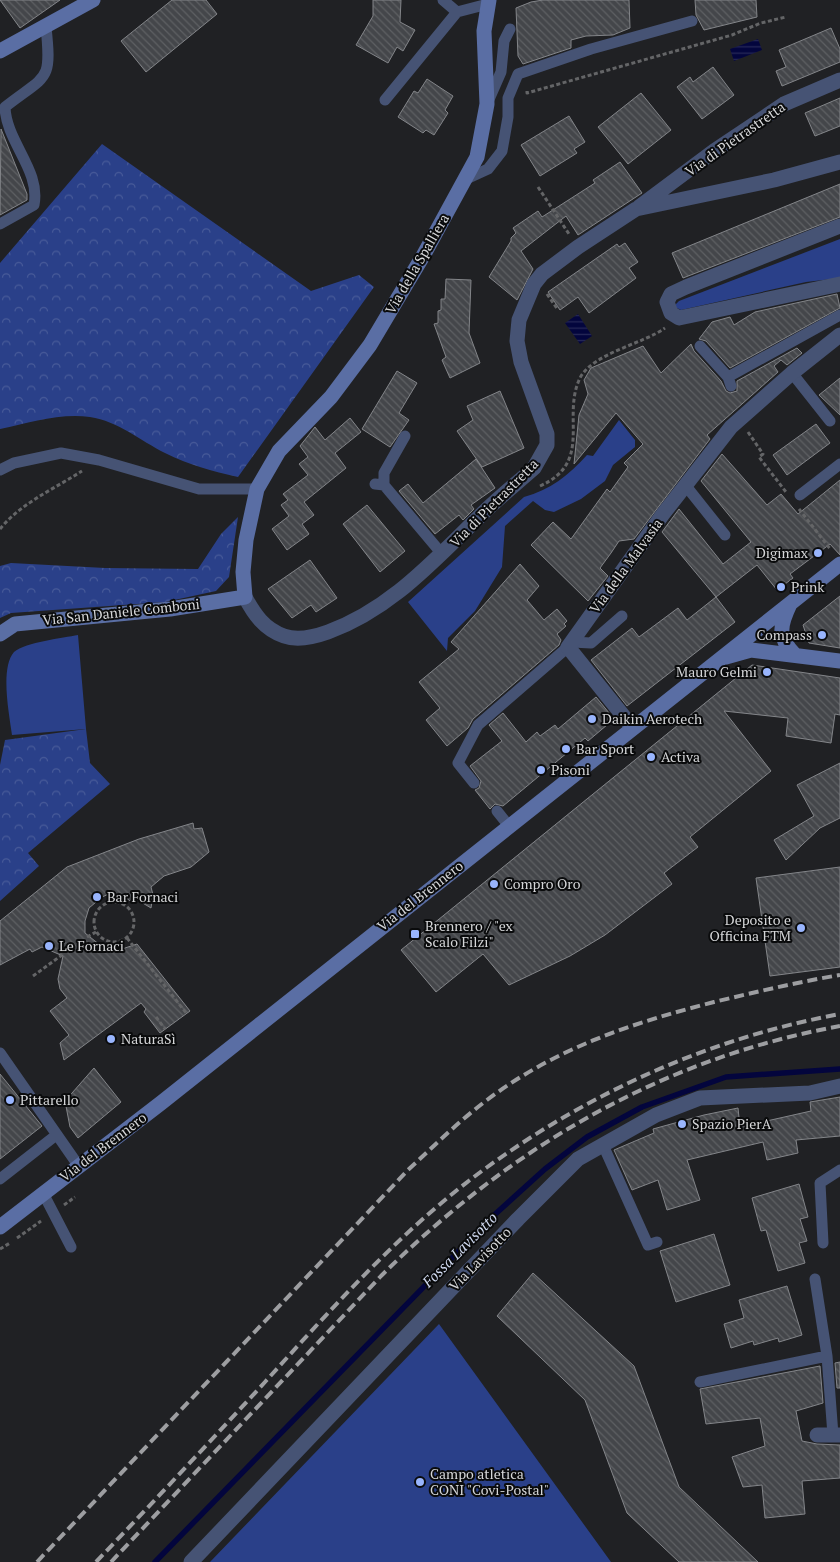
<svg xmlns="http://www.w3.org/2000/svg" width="840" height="1562" viewBox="0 0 840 1562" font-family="'PT Serif',serif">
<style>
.green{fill:#2a4089}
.forest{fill:url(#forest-crowns)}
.water{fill:url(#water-rules)}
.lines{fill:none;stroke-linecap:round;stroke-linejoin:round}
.stream{stroke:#03053d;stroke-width:5.5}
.building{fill:url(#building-back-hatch);stroke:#838589}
.path{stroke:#646567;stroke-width:3;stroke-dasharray:4 2.5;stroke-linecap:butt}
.lane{stroke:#465374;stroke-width:11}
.street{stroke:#465374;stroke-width:15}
.secondary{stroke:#5a6ea4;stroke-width:15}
.rail{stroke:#9d9ea1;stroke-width:4;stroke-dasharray:10 5;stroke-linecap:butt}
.poi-dot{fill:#99b5fd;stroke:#0a0b0c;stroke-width:2}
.labels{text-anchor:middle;stroke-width:4;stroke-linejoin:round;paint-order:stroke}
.street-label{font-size:14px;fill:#d5d6d8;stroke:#0a0b0c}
.poi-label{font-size:14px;fill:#d5d6d8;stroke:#0a0b0c;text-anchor:start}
.water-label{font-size:15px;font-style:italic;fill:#cfd8ee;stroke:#0a0b0c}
</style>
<defs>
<pattern id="forest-crowns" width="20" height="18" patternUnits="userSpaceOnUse" patternTransform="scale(1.25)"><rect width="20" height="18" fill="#2a4089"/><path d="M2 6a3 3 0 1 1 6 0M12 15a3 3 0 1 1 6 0" fill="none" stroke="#485b99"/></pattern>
<pattern id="water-rules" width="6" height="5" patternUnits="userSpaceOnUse" patternTransform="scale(1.25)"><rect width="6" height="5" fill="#03053d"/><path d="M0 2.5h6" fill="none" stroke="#272958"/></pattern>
<pattern id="building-back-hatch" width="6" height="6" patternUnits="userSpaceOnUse" patternTransform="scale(1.25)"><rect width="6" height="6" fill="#44464a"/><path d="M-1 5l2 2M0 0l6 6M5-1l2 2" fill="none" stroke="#5e6063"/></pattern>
</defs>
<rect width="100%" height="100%" fill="#202124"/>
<path class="green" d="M 840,239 L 840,278 L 806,282 L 681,310 L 675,307 L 676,304 L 679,301 Z
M 619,420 L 635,440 L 635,447 L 613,465 L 605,481 L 581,499 L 554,512 L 545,510 L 533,501 L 505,526 L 502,567 L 475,611 L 448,638 L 447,651 L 408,602 L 524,497 C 550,490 569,475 587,455 L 593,456 Z
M 78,635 L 86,729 L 12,735 C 9,713 0,668 14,652 C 26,642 63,638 78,635 Z
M 439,1324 L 611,1562 L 210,1562 Z"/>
<path class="forest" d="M 102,144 L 311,291 L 359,275 L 374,287 L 238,477 C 212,471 189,465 165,453 C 141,441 118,421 90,417 C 59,413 30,423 0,429 L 0,263 Z
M 238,517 L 229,577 L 216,591 L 165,602 L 11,613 L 0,618 L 0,566 L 11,563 L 105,568 L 198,569 L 221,534 Z
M 86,729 L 90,763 L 110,784 L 28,853 L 39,866 L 0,901 L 0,765 L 5,740 Z"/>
<path class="water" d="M 758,39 L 762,50 L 734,61 L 730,49 Z
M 578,314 L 592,336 L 580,344 L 565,323 Z"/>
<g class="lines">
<path class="stream" d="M 155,1562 L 492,1217 L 545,1169 L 587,1137 L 642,1107 L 726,1077 L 840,1069"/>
</g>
<path class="building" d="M 0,0 L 60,0 L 20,28 Z
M 172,0 L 206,0 L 217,14 L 146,72 L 121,41 Z
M 373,0 L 401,0 L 400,22 L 415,30 L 403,51 L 397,47 L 388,63 L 356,45 L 373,16 Z
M 543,0 L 629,0 L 630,28 L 613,35 L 586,36 L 571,40 L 571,48 L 523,64 L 518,56 L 516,8 L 531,2 Z
M 695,0 L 756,0 L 757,17 L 704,30 L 696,15 Z
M 831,28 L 840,49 L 840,62 L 782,86 L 776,71 L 786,67 L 779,50 Z
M 713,67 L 734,95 L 702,119 L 677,87 L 690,77 L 693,82 Z
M 427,79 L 453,96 L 445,110 L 448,113 L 434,135 L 426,130 L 423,133 L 398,117 L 414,91 L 418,93 Z
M 641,93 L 671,130 L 628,164 L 598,127 Z
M 840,98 L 840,126 L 815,136 L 805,113 Z
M 569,116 L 585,142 L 574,149 L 577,153 L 540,176 L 521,145 Z
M 1,129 L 27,194 L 27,200 L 0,215 Z
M 620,162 L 642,193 L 578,235 L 566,216 L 521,251 L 533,269 L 517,300 L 489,277 L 511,241 L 511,238 L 516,233 L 513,228 L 538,211 L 542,217 L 595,183 L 593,180 Z
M 840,184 L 840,217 L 683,278 L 672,253 Z
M 625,243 L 638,262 L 629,268 L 636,278 L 589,313 L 578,297 L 560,310 L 548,292 L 617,244 L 619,247 Z
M 446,279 L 471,280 L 469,333 L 480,363 L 450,378 L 442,360 L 446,357 L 434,324 L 438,323 L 438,311 L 441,310 L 441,299 L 445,299 Z
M 837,294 L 840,308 L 730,368 L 706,341 L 699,339 L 712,322 L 730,317 L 734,325 L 755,312 Z
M 691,344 L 694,351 L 721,381 L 726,391 L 730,393 L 737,391 L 737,381 L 797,348 L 802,353 L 787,365 L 781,360 L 774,366 L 778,372 L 707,435 L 710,439 L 634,539 L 619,541 L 611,553 L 600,568 L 608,576 L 588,601 L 531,545 L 553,522 L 571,539 L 607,489 L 610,492 L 628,467 L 624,463 L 643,444 L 616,413 L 574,464 L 579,415 L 588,394 L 584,380 L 591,368 L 643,346 L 661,373 Z
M 397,371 L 417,383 L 399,413 L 409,420 L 390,447 L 362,429 Z
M 840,378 L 840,415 L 819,395 Z
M 500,391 L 524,448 L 482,467 L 457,431 L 473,420 L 467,406 Z
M 350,418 L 361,432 L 335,453 L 346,468 L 304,502 L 314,515 L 302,524 L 309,534 L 287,550 L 272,529 L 289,516 L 281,505 L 288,500 L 283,494 L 308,475 L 299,464 L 308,457 L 300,446 L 315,427 L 325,440 Z
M 816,424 L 830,443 L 787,475 L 773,455 Z
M 722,454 L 767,505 L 781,494 L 798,514 L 840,480 L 840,555 L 830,544 L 790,574 L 793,578 L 777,590 L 757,565 L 716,597 L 662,532 L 679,509 L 723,564 L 751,542 L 701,481 Z
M 476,459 L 495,488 L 471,505 L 474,509 L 463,520 L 459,515 L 435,534 L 399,491 L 408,484 L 423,503 Z
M 367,505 L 405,551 L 380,572 L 343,524 Z
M 310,560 L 337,598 L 316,612 L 311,605 L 292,618 L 268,589 Z
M 520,564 L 539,586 L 527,600 L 544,620 L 557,609 L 567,621 L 564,624 L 566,626 L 557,634 L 561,640 L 559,645 L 473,719 L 468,728 L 447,746 L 426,720 L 440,708 L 419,682 L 459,649 L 451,642 Z
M 840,596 L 840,648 L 809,643 L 803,625 Z
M 716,597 L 735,622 L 627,706 L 591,660 L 632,628 L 639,637 L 678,608 L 687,620 Z
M 752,665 L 840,678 L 840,715 L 835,714 L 831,743 L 786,736 L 788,718 L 724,711 L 771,771 L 690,837 L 698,847 L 664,873 L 672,884 L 605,935 L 570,956 L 509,985 L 483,954 L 436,992 L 401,950 Z
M 596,697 L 614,719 L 588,741 L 585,738 L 503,806 L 495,804 L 490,809 L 475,790 L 479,788 L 481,781 L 470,766 L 502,741 L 489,725 L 503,713 L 526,742 L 537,732 L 540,736 L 555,725 L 558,729 Z
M 840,763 L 840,818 L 820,828 L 786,860 L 774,840 L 814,816 L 797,785 Z
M 193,823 L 194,829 L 202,828 L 209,852 L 191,867 L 164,876 L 151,887 L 153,895 L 151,908 L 136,899 L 133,903 L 122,895 L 109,894 L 102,897 L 89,908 L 85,921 L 85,933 L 105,949 L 122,949 L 137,944 L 190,1011 L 160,1033 L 144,1012 L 146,1009 L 141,1003 L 64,1060 L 60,1043 L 69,1035 L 50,1011 L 67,998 L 60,989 L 58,979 L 63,956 L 42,947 L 32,952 L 30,949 L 0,965 L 0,921 L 67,867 L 139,839 Z
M 840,867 L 840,967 L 770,976 L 756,878 Z
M 94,1068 L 121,1102 L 78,1138 L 70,1127 L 65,1101 Z
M 0,1074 L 42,1126 L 0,1159 Z
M 840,1097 L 840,1136 L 796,1140 L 798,1153 L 767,1160 L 763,1142 L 687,1160 L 700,1200 L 667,1210 L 658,1180 L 632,1190 L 614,1150 L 654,1133 L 653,1129 L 704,1115 L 738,1108 L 740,1127 L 811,1111 L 810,1102 Z
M 799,1184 L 808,1217 L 800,1219 L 807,1241 L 799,1243 L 805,1263 L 778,1271 L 766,1230 L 761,1231 L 752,1198 Z
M 714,1234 L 730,1285 L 676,1302 L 660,1251 Z
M 533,1273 L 634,1366 L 679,1487 L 758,1562 L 679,1562 L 627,1513 L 585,1400 L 497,1316 Z
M 787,1286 L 802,1335 L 779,1342 L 778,1338 L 754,1345 L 753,1341 L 731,1348 L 724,1324 L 744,1318 L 739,1300 Z
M 840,1362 L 840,1388 L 837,1388 L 835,1363 Z
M 820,1366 L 823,1403 L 796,1411 L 802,1441 L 817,1444 L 840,1445 L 840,1478 L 802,1481 L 805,1514 L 765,1518 L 762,1485 L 743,1487 L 732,1457 L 765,1446 L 760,1418 L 706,1424 L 700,1389 Z"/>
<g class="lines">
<path class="path" d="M 527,91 L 527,93 L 732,35 L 761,23 L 786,17
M 538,187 L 569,234
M 547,294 L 558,310
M 748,432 L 763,454 L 759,457 L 786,492
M 540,486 C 594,462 561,417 580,378 C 593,353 643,344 665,328
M 799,509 L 831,550
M 0,529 C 21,503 54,489 82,471
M94 922a20 20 0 1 1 40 0a20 20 0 1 1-40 0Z
M 87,937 L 96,932
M 127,938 L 187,1014
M 33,976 L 62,955
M 156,1017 L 165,1029
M 64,1205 L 75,1197
M 17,1238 L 41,1221
M 0,1249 L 10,1243"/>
<path class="lane" d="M 443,0 L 457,12
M 385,100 L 457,12 L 488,4
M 487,104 L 501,72 L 504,41 L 510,29
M 464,180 L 488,169 L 502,151 L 508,117 L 508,98 L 518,74 L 591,49 L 692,21
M 0,224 L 34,205 C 41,170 6,142 5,107 C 47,74 52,83 46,27
M 700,346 L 728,377
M 792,373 L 830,421
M 731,386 L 728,377 L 840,315
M 0,470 L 14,463 L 61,453 L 99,460 L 199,489 L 257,489
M 375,484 L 384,485 L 442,554
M 384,485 L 384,473 L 405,436
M 686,486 L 725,535
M 800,495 L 840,464
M 572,642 L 591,643 L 622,616
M 474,783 L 458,763 L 478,725 L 568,647
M 497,811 L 509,826
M 0,1053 L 78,1165
M 603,1145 L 648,1245 L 657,1242
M 0,1179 L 55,1136
M 43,1193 L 71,1247
M 823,1243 L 820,1183 L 840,1170
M 815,1279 L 827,1356
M 700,1382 L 827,1356 L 833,1435"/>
<path class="street" d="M 639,207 L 714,151 L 784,104 L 840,80
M 840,226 L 686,287 L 671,294 L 667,302 L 671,313 L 679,318 L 840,284
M 245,597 C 254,614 264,629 284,636 C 298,641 314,637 328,632 C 391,609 433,561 480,516 C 497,499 516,484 534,468 L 547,445 L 547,434 L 521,362 L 517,341 L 519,320 L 534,284 L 542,274 L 578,247 L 636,209 L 774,180 L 840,162
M 633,728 L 568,647 L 663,514 L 731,427 L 792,373 L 840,335
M 817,1435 L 840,1435
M 191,1562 L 518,1219 L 578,1159 L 656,1115 L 700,1098 L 810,1093 L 840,1086"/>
<path class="secondary" d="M 0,51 L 93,0
M 790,604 C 780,625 777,636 794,654
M 0,634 L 15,624 L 170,609 L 245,597 L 243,572 L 246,540 L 257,489 L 279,451 L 331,397 L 370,345 L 423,256 L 477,157 L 487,104 L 484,31 L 489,0
M 726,657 L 751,650 L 840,661
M 0,1227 L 161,1103 L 840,564"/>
<path class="rail" d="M 37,1562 L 408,1170 C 434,1146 459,1121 487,1100 C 556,1048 632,1023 714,1002 C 756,992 798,982 840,975
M 96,1562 C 153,1502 209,1443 265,1382 C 334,1306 403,1228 486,1168 C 592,1091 711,1038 840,1014
M 111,1562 L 381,1276 C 510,1148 660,1059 840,1026"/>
</g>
<g class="poi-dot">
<circle cx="818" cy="553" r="5"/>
<circle cx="781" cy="587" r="5"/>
<circle cx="822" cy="635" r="5"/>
<circle cx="767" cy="672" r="5"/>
<circle cx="592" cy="719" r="5"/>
<circle cx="566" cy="749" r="5"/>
<circle cx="651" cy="757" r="5"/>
<circle cx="541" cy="770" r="5"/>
<circle cx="494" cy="884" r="5"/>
<circle cx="97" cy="897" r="5"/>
<circle cx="801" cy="928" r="5"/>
<rect x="410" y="929" width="10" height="10" rx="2.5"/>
<circle cx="49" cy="946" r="5"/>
<circle cx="111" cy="1039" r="5"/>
<circle cx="10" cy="1100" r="5"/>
<circle cx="682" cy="1124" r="5"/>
<circle cx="420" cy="1482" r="5"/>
</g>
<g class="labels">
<g class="street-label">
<text transform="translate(735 139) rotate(-35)" y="5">Via di Pietrastretta</text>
<text transform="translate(417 264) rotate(-60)" y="5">Via della Spalliera</text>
<text transform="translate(494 503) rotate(-45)" y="5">Via di Pietrastretta</text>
<text transform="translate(626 566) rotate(-54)" y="5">Via della Malvasia</text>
<text transform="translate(121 612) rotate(-6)" y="5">Via San Daniele Comboni</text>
<text transform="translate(420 896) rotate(-38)" y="5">Via del Brennero</text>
<text transform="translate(103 1147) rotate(-37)" y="5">Via del Brennero</text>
<text transform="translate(480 1259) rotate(-46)" y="5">Via Lavisotto</text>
</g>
<g class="poi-label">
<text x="808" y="558" text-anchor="end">Digimax</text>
<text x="791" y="592">Prink</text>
<text x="812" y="640" text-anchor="end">Compass</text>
<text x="757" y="677" text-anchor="end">Mauro Gelmi</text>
<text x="602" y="724">Daikin Aerotech</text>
<text x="576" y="754">Bar Sport</text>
<text x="661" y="762">Activa</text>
<text x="551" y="775">Pisoni</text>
<text x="504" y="889">Compro Oro</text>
<text x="107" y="902">Bar Fornaci</text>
<text x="791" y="925" text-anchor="end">Deposito e<tspan x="791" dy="16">Officina FTM</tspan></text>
<text x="425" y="931">Brennero / "ex<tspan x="425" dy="16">Scalo Filzi"</tspan></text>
<text x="59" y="951">Le Fornaci</text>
<text x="121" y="1044">NaturaSì</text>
<text x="20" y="1105">Pittarello</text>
<text x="692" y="1129">Spazio PierA</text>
<text x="430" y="1479">Campo atletica<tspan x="430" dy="16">CONI "Covi-Postal"</tspan></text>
</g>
<g class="water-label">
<text transform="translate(460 1250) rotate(-45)" y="5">Fossa Lavisotto</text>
</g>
</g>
</svg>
